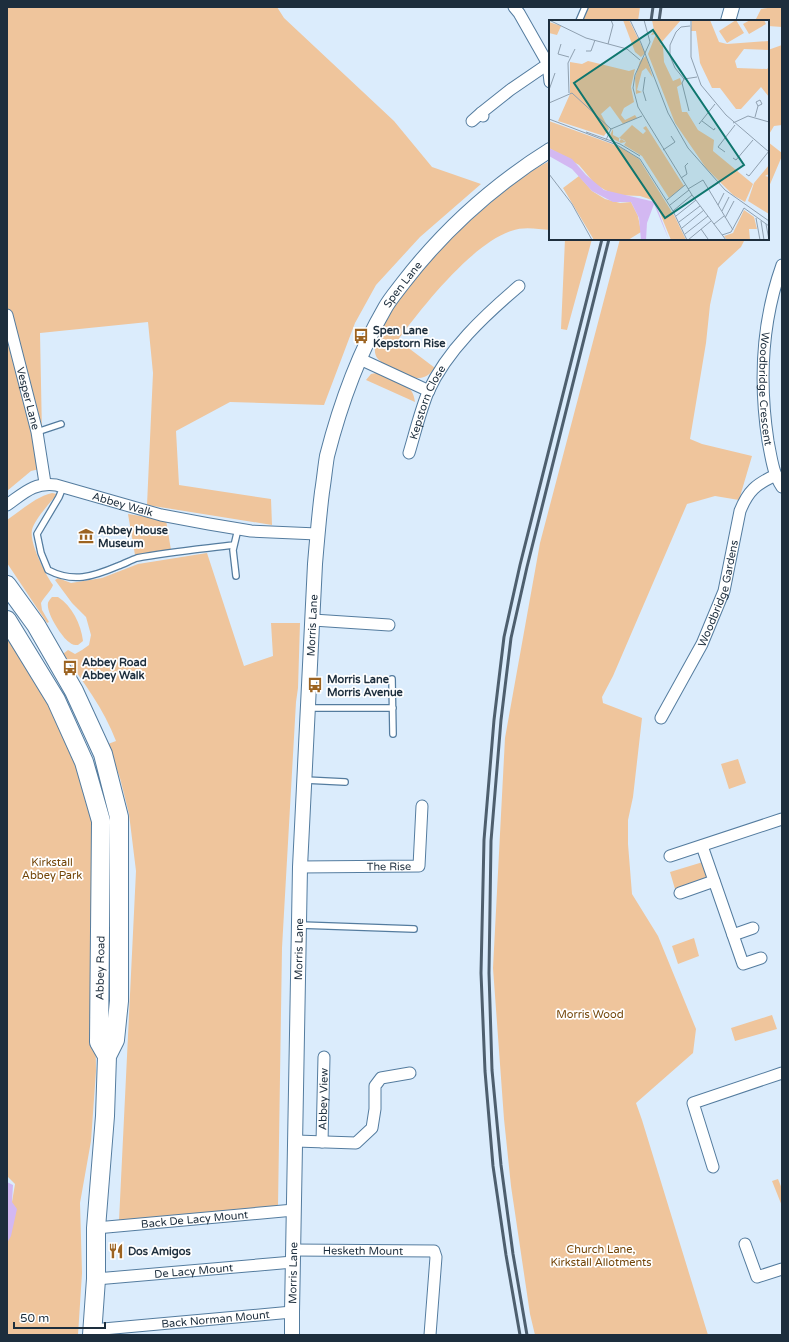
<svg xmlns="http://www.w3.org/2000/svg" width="789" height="1342" viewBox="0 0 789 1342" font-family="'Varela Round',sans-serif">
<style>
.green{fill:#efc59c}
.water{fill:#d3b8f2}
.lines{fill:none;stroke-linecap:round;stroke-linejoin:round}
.service-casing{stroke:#547c9f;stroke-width:8}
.minor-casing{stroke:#547c9f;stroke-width:13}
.tertiary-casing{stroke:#547c9f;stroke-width:16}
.primary-casing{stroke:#547c9f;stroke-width:20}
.service{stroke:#fff;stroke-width:5.5}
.minor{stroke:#fff;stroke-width:11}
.tertiary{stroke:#fff;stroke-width:14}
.primary{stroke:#fff;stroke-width:18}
.rail{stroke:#4e5f6e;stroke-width:3}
.labels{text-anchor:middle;stroke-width:3.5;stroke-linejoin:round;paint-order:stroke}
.street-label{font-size:11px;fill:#1d2e3d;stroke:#fff}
.poi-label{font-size:11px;font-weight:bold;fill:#1d2e3d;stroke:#fff;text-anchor:start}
.park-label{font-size:11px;fill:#724407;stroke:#fff}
.inset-road{fill:none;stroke:#8fa0b0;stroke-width:1}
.view{fill:#0f766e;fill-opacity:0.15;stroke:#0f766e;stroke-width:2}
.inset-edge{fill:none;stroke:#1d2e3d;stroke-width:2}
</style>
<rect width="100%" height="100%" fill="#dbecfc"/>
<path class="green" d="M 7,7 L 277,7 L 284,18 L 394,121 L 432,167 L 481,184 L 420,237 L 376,285 L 355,323 L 324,405 L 230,402 L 176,431 L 179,485 L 271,499 L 272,525 L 147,505 L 153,373 L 148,322 L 40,333 L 42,434 L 48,467 L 31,471 L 7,491 Z
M 584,7 L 640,7 L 638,21 L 579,21 Z
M 775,7 L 782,7 L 782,27 L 768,26 L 768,21 L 755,21 L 761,9 Z
M 782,45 L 782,125 L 774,126 L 768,136 L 768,50 Z
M 768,142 L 782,153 L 782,156 L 768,189 Z
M 550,161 L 550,230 C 537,229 524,226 511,231 C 471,245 423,306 398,340 L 435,368 C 431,373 427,377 420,378 C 411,379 380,365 376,356 C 374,351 375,345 376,340 C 384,325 392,309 402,295 C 426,261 456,232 488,205 C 507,189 527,172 550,161 Z
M 565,239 L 592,239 L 567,330 L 561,329 Z
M 620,239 L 745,239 L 741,247 L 718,268 L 710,305 L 706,343 L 690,439 L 702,444 L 752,456 L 739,500 L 715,496 L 687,504 L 613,676 L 602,697 L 603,703 L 642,718 L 633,797 L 628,820 L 628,844 L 632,894 L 658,936 L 696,1029 L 693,1053 L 636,1103 L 642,1120 L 708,1335 L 535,1335 L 530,1314 L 511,1186 L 504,1119 L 493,968 L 505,738 L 540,543 Z
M 376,373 C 384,374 402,382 408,388 C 413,391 414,396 415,402 L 366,380 L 371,374 Z
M 52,493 L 57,494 C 50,503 34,520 32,530 C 29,543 46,575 53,585 C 51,591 44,597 41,603 L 42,610 L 49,622 L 47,623 L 7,563 L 7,520 C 22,510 35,497 52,493 Z
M 128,514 L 166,520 L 171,550 L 135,555 Z
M 207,553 L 244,666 L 273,656 L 271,623 L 300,623 L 298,688 L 296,702 L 282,948 L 278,1206 L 119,1221 L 136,871 L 129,814 L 120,778 L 108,744 L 116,741 C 104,709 83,681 63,654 L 68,650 L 75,654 L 82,650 L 89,645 L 91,635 L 86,617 L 72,603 L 55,580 L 58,578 L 71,583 L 102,578 L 138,564 Z
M 52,597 L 58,597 C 72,606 81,624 83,641 L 78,645 C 75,645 72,645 69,642 C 62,637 46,613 48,603 C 48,602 51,598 52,597 Z
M 7,634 L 58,714 L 97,822 L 95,994 L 96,1071 L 91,1141 L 80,1203 L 82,1273 L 78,1335 L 7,1335 L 7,1232 L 15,1184 L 7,1176 Z
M 738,759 L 746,783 L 729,789 L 721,764 Z
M 703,862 L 709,879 L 675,889 L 670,872 Z
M 694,938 L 699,956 L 678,964 L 672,946 Z
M 772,1015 L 777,1029 L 735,1041 L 731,1028 Z
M 778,1179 L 782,1189 L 782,1206 L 772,1181 Z"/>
<path class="water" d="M 7,1182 L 13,1185 L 12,1202 L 17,1209 L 11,1236 L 7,1243 Z"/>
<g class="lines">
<defs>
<path id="service" d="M 579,21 L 585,7
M 37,432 L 61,424
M 63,487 L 59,497 L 37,534 L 41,553 L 48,570 C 73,583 92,577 118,566 C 124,564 131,560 137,558 C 169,552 202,549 234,545
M 236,576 L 233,550 L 238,529
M 392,679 L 393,734
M 309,708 L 393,708
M 305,780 L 345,782
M 300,925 L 414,929"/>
<g id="minor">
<path d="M 514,7 L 519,13 L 548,64 L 550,82"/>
<path d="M 481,113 L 510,90 L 548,64"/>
<path d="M 472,121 L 481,113 L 483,116"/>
<path id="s1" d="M 782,265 C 762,321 759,382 768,441 C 771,456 773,474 782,487"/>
<path id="s2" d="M 7,315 L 37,432 L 45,483"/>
<path d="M 360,359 L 429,391"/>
<path id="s3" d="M 409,453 C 415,433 420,412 428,392 C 447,350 485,315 519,286"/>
<path id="s4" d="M 7,505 C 24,493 34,482 56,485 L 161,515 L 209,524 L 251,531 L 317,534"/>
<path d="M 313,620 L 389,625"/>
<path id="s5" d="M 661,718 L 702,644 L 724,591 L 740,511 C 748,491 756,484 776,475"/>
<path d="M 702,846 L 743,964 L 761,958"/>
<path d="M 670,856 L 782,819"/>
<path id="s6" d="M 300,867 L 419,866 L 422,806"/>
<path d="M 680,893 L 714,881"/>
<path d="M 733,935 L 753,928"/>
<path d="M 296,1141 L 356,1143 L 372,1128 L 375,1109 L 375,1086 L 381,1078 L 410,1073"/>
<path id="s7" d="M 322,1142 L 324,1057"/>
<path d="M 713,1167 L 693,1103 L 782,1073"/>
<path id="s8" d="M 96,1228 L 294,1210"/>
<path d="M 745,1244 L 757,1277 L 782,1269"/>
<path id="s9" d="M 293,1250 L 434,1251 L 436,1257 L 430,1335"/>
<path id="s10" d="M 96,1279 L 293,1262"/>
<path id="s11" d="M 92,1330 L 292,1312"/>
</g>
<g id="tertiary">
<path d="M 728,21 L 732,7"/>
<path id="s12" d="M 292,1335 L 292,1312 L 300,867 L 315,564 C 317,540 319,516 322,492 C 324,480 325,468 327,456 C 340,405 359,353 385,308 C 390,299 397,291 403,283 C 443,231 494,185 550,150"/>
</g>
<path id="primary" d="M 7,585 L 36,625 L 74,691 L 103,754 L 119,817 L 119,1001 L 115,1040 L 107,1056
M 7,620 L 56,700 L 84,762 L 101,821 L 99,1042 L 107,1056 L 105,1116 L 96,1228 L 96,1279 L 92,1335"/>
</defs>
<use href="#service" class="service-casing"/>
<use href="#minor" class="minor-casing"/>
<use href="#tertiary" class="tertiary-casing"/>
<use href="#primary" class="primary-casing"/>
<use href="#service" class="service"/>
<use href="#minor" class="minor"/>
<use href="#tertiary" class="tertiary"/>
<use href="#primary" class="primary"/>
<path class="rail" d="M 651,21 L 653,7
M 659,21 L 661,7
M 520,1335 L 506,1255 L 493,1166 L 485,1071 L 481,973 L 484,840 L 494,720 L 504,637 L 520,565 L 602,239
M 527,1335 L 513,1254 L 501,1165 L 492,1070 L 489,973 L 491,841 L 501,720 L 511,638 L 527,567 L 609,239"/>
</g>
<defs>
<symbol id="bus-bare" viewBox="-9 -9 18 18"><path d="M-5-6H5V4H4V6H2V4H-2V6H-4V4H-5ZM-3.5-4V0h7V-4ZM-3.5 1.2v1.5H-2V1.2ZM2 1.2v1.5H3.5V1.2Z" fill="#9c6321" stroke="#fff" stroke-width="2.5" paint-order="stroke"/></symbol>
<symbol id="museum-bare" viewBox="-9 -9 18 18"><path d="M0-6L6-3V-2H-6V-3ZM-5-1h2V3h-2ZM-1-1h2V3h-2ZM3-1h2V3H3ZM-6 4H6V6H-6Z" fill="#9c6321" stroke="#fff" stroke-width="2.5" paint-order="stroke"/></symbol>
<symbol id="restaurant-bare" viewBox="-9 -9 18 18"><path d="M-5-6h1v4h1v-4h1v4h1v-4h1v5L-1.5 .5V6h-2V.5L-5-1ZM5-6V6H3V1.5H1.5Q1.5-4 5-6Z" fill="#9c6321" stroke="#fff" stroke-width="2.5" paint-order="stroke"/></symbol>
</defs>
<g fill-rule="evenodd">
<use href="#bus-bare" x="350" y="325" width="22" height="22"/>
<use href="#museum-bare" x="75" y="525" width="22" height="22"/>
<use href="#bus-bare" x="59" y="657" width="22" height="22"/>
<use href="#bus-bare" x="304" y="674" width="22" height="22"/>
<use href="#restaurant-bare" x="105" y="1240" width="22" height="22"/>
</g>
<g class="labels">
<g class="street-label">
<text dy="4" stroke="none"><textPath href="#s12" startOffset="1069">Spen Lane</textPath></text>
<text dy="4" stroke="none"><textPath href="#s1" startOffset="126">Woodbridge Crescent</textPath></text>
<text dy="4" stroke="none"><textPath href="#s2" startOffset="86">Vesper Lane</textPath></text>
<text dy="4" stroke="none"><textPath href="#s3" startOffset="54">Kepstorn Close</textPath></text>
<text dy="4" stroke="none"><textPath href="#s4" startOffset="124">Abbey Walk</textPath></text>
<text dy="4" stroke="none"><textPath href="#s5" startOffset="138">Woodbridge Gardens</textPath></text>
<text dy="4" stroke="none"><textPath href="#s12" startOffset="710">Morris Lane</textPath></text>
<text dy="4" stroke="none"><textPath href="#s6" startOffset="89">The Rise</textPath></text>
<text dy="4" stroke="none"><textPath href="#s12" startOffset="386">Morris Lane</textPath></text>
<text transform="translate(100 968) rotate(-89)" y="4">Abbey Road</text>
<text dy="4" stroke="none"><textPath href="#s7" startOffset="43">Abbey View</textPath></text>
<text dy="4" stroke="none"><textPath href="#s8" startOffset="99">Back De Lacy Mount</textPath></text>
<text dy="4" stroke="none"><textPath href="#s9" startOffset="70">Hesketh Mount</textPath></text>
<text dy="4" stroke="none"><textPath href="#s10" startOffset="98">De Lacy Mount</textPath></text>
<text dy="4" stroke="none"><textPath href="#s12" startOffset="62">Morris Lane</textPath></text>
<text dy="4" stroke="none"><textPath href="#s11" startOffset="124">Back Norman Mount</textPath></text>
</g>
<g class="poi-label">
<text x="373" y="334">Spen Lane<tspan x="373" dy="13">Kepstorn Rise</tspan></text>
<text x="98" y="534">Abbey House<tspan x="98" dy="13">Museum</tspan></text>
<text x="82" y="666">Abbey Road<tspan x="82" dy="13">Abbey Walk</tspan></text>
<text x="327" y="683">Morris Lane<tspan x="327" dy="13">Morris Avenue</tspan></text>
<text x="128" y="1255">Dos Amigos</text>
</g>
<g class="park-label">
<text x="52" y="866">Kirkstall<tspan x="52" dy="13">Abbey Park</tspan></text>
<text x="590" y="1018">Morris Wood</text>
<text x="601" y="1253">Church Lane,<tspan x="601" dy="13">Kirkstall Allotments</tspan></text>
</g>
</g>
<g transform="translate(549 20)">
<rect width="220" height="220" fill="#dbecfc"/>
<path d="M 74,0 L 80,0 L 85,10 L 96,33 L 92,37 L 86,32 ZM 103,0 L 132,0 L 111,24 L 114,26 L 115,42 L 124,61 L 131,58 L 133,64 L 128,67 L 133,92 L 138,92 L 149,110 L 165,120 L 164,131 L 204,164 L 196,182 L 184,175 L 157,148 L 126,103 L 99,34 L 107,14 L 102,15 L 105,10 ZM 143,0 L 161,0 L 170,22 L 178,24 L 220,21 L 220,30 L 195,29 L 186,41 L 188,48 L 218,49 L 220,47 L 220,77 L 212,67 L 192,89 L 187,89 L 171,68 L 163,68 L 151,43 L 147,11 L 142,11 ZM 187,0 L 195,13 L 178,23 L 170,11 ZM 201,0 L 215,0 L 217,4 L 200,14 L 194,4 ZM 0,2 L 12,6 L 8,15 L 0,13 ZM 97,36 L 104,58 L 97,48 L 93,51 L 88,70 L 93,72 L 87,74 L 86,58 L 91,41 ZM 39,41 L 80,51 L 86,49 L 82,67 L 85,82 L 75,88 L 72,95 L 76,100 L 86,95 L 88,98 L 74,104 L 61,86 L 52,94 L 60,109 L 55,116 L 9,101 L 21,74 L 21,42 L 33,44 ZM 0,101 L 71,127 L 90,139 L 126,197 L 137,220 L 122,220 L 106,181 L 91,176 L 68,175 L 56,170 L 46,164 L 30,145 L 0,128 ZM 83,105 L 94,114 L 97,111 L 94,108 L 97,106 L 135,166 L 120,178 L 93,136 L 75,125 L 77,122 L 75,120 L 70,118 L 70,122 L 72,119 L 77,122 L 72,123 L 60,117 L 64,109 L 64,115 L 70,118 ZM 220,145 L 220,154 L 216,156 L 220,157 L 220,194 L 199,181 L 205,163 ZM 30,156 L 43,171 L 56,179 L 71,183 L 82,182 L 89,196 L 92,212 L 79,220 L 45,220 L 14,168 ZM 195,190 L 205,197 L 208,209 L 200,209 L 201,220 L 178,220 L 175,216 L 184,213 Z" fill="#efc59c"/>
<path d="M 0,128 L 23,139 L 37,155 L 55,170 L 106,182 L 120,220 L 105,184 L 98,203 L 97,220 L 92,220 L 90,198 L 82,182 L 64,182 L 43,171 L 23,149 L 0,136 Z" fill="#d3b8f2"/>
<path class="inset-road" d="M 0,0 L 37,18 L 78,29 L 91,40M 81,0 L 92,23 L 119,93 L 139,128 L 176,170 L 220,201M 95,0 L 101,22 L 86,55 L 84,68 L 89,87 L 143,175 L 177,220M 142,0 L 142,37 L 152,65 L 177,95 L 220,132M 141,6 L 132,7 L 127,12 L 121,25 L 121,36 L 126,48 L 135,59 L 148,57M 12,24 L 9,34 L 20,37M 59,24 L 64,5 L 62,0M 37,31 L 42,31 L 46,20M 96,57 L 94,71 L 97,81M 135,59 L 133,63 L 140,91M 0,70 L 6,53M 20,73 L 19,43 L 26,29M 0,83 L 23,73 L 62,109M 206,97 L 209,86 L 213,84 L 211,80 L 207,82 L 209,86M 0,99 L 68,125 L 91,139 L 124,191 L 138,220M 153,101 L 165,110 L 166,108M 184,103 L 199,96 L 220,102M 150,104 L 166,84M 37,112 L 71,124 L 91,136M 57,120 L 62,109 L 93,96M 114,130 L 126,122 L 122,116M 176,132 L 169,127 L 186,105M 184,138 L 187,140 L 204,120M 0,154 L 23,184 L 43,220M 197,154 L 200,156 L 220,131M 132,158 L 138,154 L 136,146 L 139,143M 139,169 L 154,160 L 184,210M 118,180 L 136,165M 121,185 L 140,170M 169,185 L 175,173M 124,191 L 143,175M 173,191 L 180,177M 127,196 L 147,180M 176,198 L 185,181M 207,198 L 211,220M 212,201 L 215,220M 130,202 L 151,186M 165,204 L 175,196M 217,204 L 220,220M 133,208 L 155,190M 152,209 L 159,219M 136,214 L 159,196M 173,215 L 182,212 L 195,188 L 220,206M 139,220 L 162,201"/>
<path class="view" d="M 104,10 L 195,145 L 116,198 L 25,63 Z"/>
<rect width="220" height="220" class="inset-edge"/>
</g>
<rect width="789" height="1342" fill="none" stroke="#1d2e3d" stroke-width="16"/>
<path d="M14 1322v6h91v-6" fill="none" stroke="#1d2e3d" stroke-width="2"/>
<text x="20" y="1322" font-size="12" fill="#1d2e3d" stroke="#ffffff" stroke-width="3" paint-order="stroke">50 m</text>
</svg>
